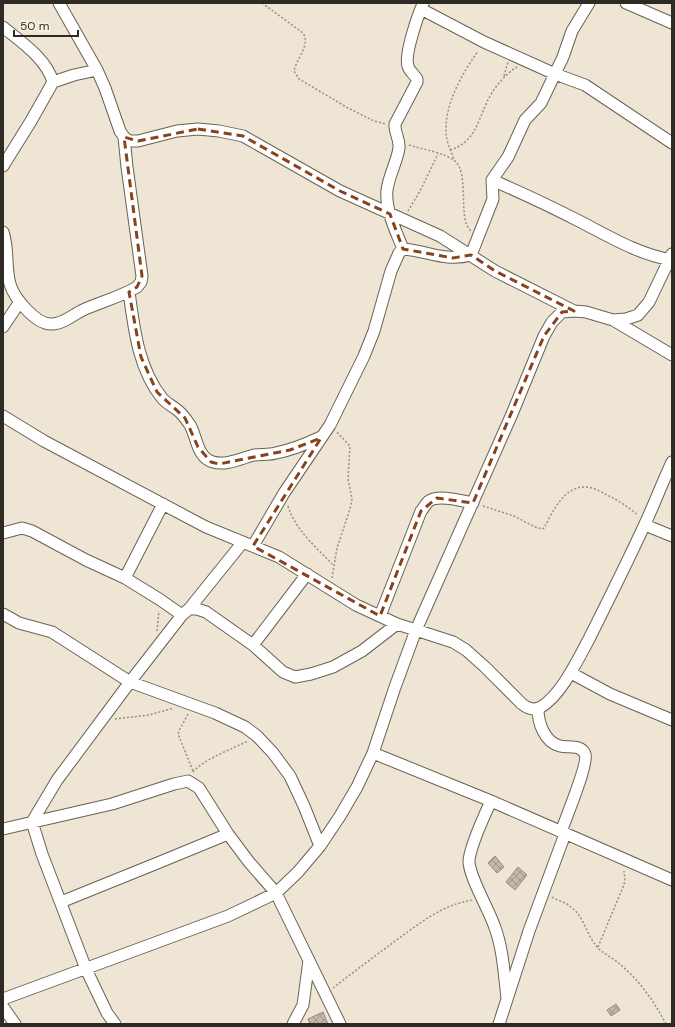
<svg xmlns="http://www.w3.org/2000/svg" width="675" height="1027" viewBox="0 0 675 1027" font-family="'DM Sans',sans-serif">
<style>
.building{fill:url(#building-cross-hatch);stroke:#98897e}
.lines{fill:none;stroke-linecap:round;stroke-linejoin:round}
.minor-casing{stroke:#696253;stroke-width:13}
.path{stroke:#958f83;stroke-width:1.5;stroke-dasharray:2 2;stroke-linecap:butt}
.minor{stroke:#fff;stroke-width:11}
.marked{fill:none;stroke:#88421c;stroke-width:3;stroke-dasharray:8 5;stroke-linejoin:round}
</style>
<defs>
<pattern id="building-cross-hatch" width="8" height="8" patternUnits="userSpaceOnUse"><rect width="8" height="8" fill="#c6b6aa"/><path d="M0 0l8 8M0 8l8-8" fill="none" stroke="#a1948a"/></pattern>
</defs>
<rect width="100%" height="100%" fill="#eee5d4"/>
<path class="building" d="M 495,856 L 504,867 L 497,873 L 488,863 Z
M 518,867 L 527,875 L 515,890 L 506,882 Z
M 616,1004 L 620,1010 L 611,1016 L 607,1010 Z
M 323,1012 L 328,1024 L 310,1024 L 308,1019 Z"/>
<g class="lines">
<defs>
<path id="minor" d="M 59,3 L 97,70 L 105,88 L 120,131 L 124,137 L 129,141 L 138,141 L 177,131 L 198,129 L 219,131 L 243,136 L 340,191 L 440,236 L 495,271 L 574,311
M 626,3 L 672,23
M 421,9 L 484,42 L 555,74 L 585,85 L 672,143
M 3,27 C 21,42 46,58 53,82 L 31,121 L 3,166
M 53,82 L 74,75 L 97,70
M 492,180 C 522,193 552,207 581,222 C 610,237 640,255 672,260
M 3,232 C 9,249 5,267 10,284 C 14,298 36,325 52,324 C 63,324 74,314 83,310 C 101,302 120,297 137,287 L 141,282 L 142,276 L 127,167 L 124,137
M 403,249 C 396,231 385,210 387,190 C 389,175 397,162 399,148 C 400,139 394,132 395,124 L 417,82 L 417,79 C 414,74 409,71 408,66 C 404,55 418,15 423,4
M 129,292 C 134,328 138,368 162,398 C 166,403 171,405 176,409 C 182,413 186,419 190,425 C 197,437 197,458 213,462 C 226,466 242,458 254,455 C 261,454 269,455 276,453 C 292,450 306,444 321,437
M 613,320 L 672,355
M 3,327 L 19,303
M 3,416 L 44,441 L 187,517 L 206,527 L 279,557 L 356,605 L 397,624 L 453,642 L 466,650 L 485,667 L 522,704 C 527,708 534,711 541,707 C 561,695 577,661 588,641 C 607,603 626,565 644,526 C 654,505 662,483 672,462
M 645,525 L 672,536
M 3,533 L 22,528 L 32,531 L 86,560 L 125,578 L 159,599 L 182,615
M 253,546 L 284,493 L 330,425 L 364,356 L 374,331 L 391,271 L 399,253 L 403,249 C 428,251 445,262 471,255 L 493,199 L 492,180 L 508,157 L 525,120 L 541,103 L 563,57 L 572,31 L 589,3
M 125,578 L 163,504
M 189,609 L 243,542
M 3,614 L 19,623 L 52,632 L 130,682 L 215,713 L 245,727 L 257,736 L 273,753 L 290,776 L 304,806 L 320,846
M 380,616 L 421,511 C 424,508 426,503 429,501 C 439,494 462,501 473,503
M 253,645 L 307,574
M 571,673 L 610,694 L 672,720
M 538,709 C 538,722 544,742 560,746 C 567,748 581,744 585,754 C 589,763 565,820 561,832
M 373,753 L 491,801 L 672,880
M 491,801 C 485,814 469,848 469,862 C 470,878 488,908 494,925 C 503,948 504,973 507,998
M 3,829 L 112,804 L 174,784 L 188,781 L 199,788 L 228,834 L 249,862 L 276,893 L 340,1024
M 61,902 L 160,862 L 228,834
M 3,999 L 228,916 L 276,893 L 298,872 L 320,846 L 340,816 L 357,787 L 373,753 L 395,687 L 416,630 L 512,414 L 544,336 L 552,322 L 562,312 L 574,311 L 586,312 L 613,320 L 626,319 L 638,315 L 649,302 L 672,254
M 3,1007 L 15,1024
M 115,1024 L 107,1013 L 86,969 L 42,854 L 32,822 L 57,780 L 130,682 L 182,615 L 189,609 L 197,609 L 206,612 L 253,645 L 283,672 L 295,677 L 311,674 L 333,667 L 362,651 L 397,624
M 293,1024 L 303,1005 L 309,960
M 499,1024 L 529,931 L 565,834"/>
</defs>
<use href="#minor" class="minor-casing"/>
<path class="path" d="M 262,3 L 303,33 C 311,45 296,59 294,71 L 299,79 L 348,108 L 374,121 L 386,124
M 504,76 L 508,62
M 409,145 C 421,149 447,153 456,162 C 467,173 461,207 466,223 C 467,226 469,229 471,231
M 450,150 C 475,142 477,123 487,102 C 492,90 505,74 517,67
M 455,162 C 452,153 446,142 446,132 C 445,103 462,74 478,51
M 408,211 L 420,191 L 438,154
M 288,506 C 295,530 317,548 334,566
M 483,506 L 514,516 L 535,527 L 542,529 L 544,528 C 552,513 563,488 583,487 C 591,486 600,491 607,495 C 618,500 628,507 638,515
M 332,578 L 337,548 L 350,509 L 352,499 L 348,479 L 350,446 L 336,431
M 157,631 L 159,611
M 188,714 L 180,729 L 178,734 L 193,771
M 115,719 L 149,715 L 174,708
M 193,772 C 204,759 232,749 248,741
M 552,897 C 558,901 566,902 571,907 C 583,915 587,936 598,948 C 605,955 615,959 622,966 C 640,981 655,1003 666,1024
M 598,947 L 623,887 L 625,881 L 624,871
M 333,988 C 356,970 379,953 402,936 C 424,920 445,904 473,900"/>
<use href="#minor" class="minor"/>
</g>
<path class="marked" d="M 198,129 L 243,136 L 340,191 L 390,214 L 403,249 L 453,258 L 471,255 L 495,271 L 574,311 L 562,312 L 544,336 L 473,503 L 437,498 L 421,511 L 380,616 L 253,546 L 321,438 L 290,450 L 219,464 L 211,462 L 198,447 L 185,418 L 157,392 L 141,357 L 129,292 L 137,287 L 142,276 L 124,137 L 138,141 Z"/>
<rect width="675" height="1027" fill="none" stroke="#2e2b25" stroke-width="8"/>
<path d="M14 30v6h64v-6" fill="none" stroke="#2e2b25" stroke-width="2"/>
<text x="20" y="30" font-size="12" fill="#2e2b25" stroke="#fbf2e1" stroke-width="3" paint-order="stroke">50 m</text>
</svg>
